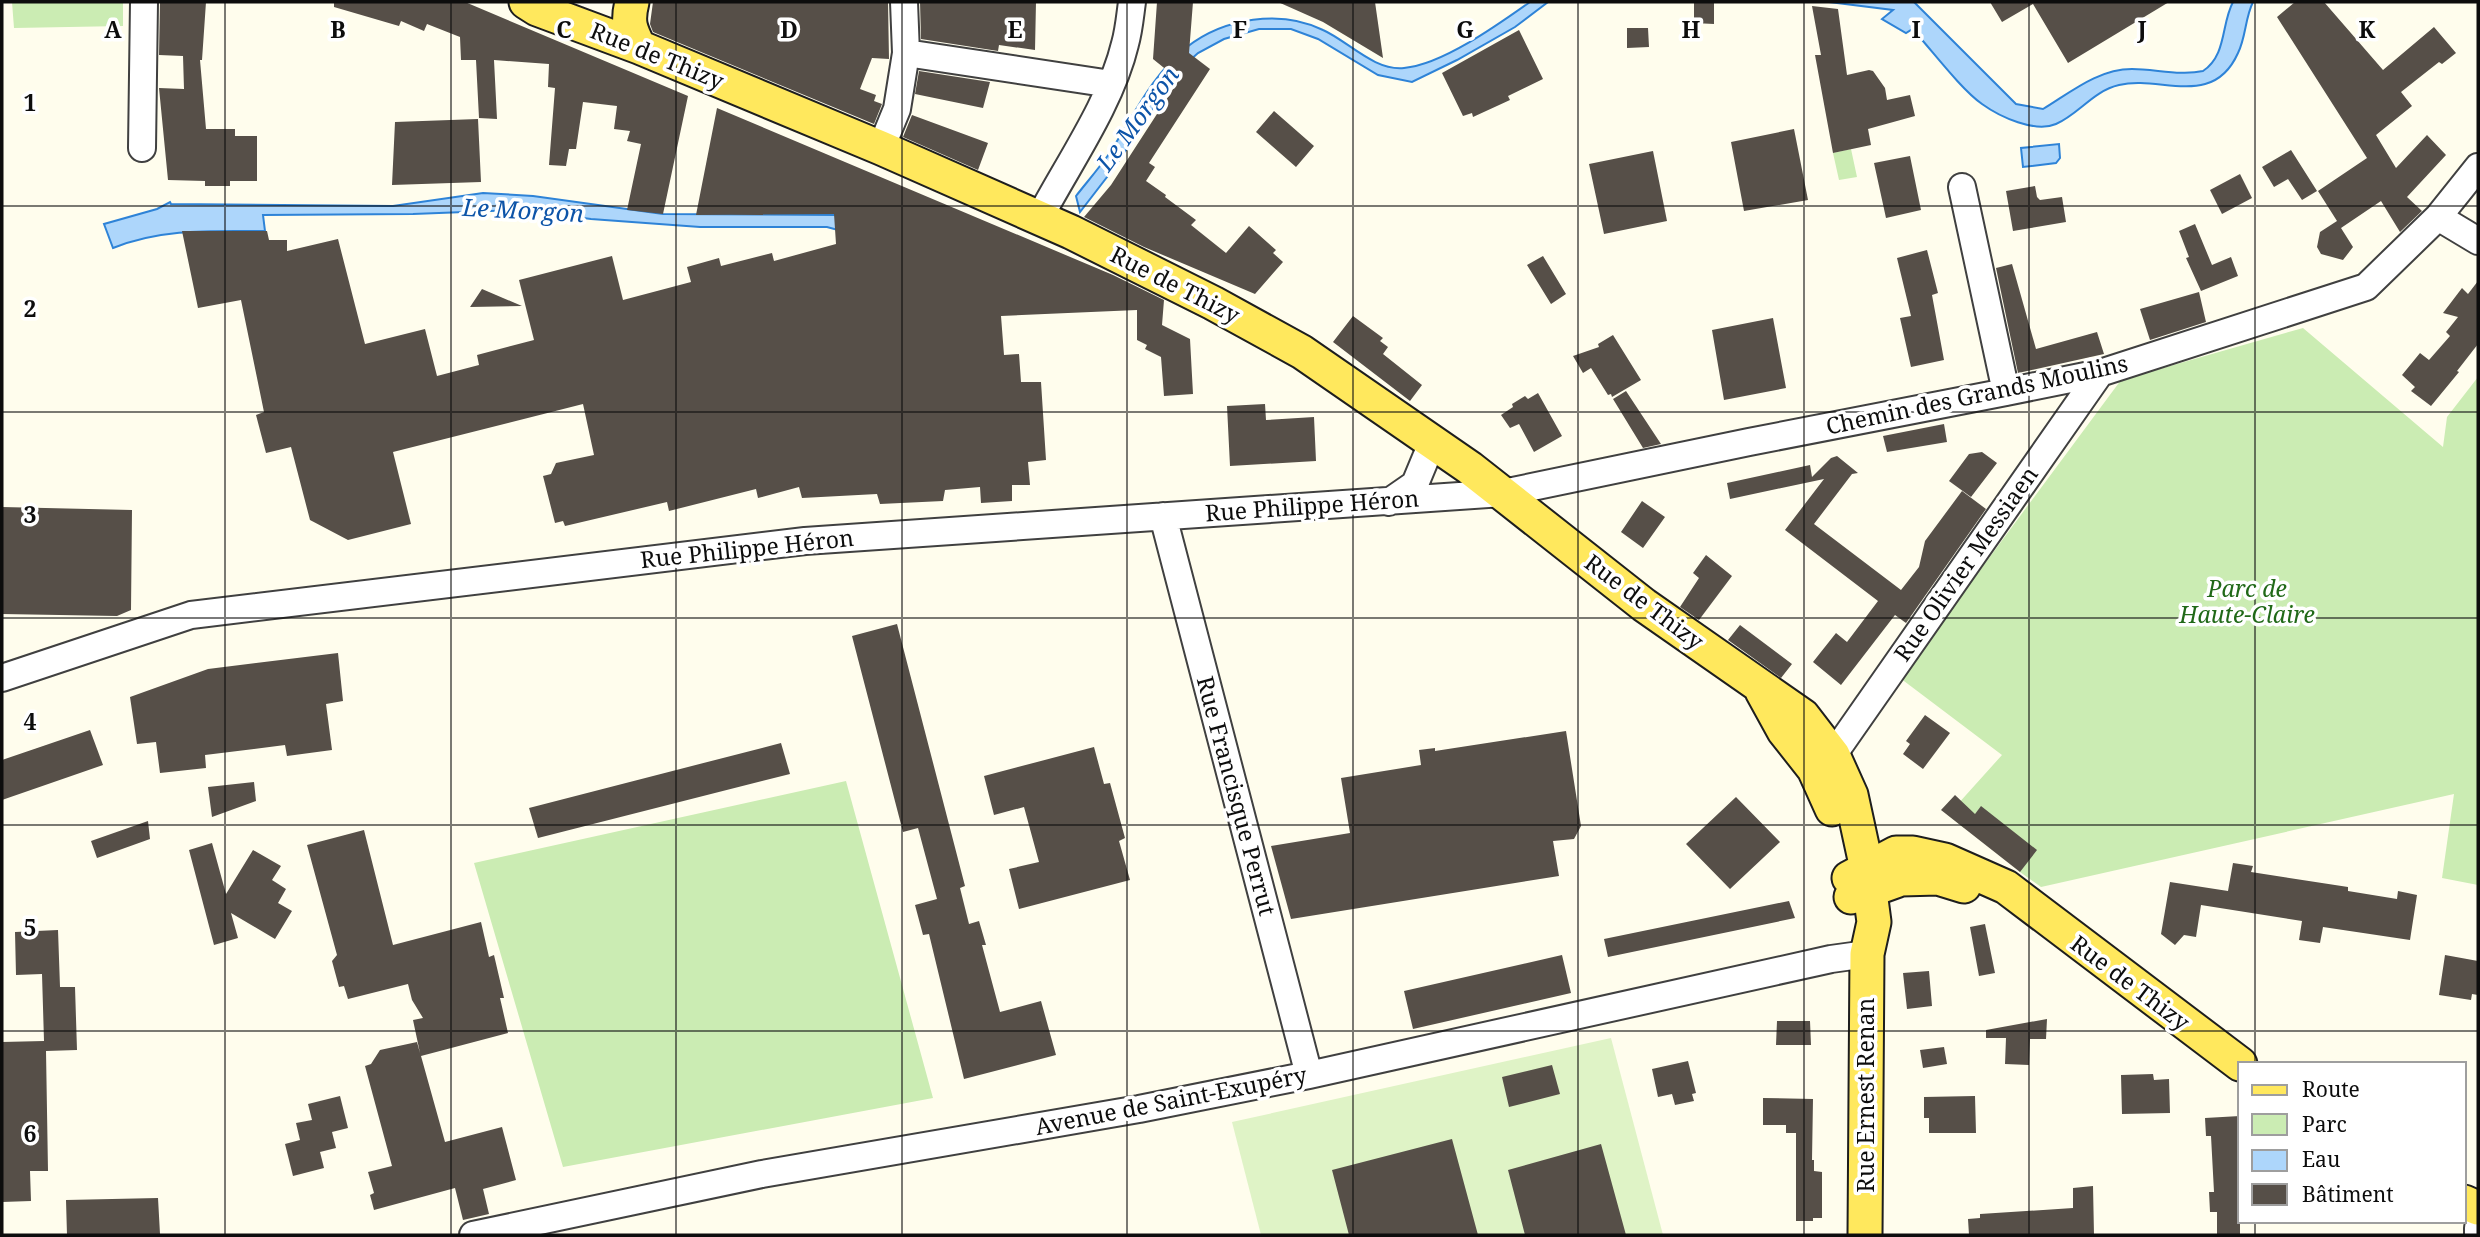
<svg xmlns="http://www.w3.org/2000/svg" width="2480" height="1237" viewBox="0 0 2480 1237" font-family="'Noto Serif',serif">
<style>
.green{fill:#cbecb3}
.pitch{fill:#dff3c6}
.water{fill:#add6fb;stroke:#2e83d7;stroke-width:2}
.building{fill:#564f48}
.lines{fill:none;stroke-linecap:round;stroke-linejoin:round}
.minor-casing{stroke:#404040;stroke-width:30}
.major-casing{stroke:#1e1e1e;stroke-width:37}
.minor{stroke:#fff;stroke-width:26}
.major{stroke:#ffe85d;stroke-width:33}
.grid{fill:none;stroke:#0d0d0d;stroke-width:2;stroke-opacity:0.55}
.labels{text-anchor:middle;stroke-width:7;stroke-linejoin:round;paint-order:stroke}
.street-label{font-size:23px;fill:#0d0d0d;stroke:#fff}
.park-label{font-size:23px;font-style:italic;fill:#216918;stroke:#fff}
.water-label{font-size:24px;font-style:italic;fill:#0d54a8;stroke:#fff}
.grid-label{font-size:23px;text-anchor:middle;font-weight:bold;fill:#0d0d0d;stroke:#fff;stroke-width:7;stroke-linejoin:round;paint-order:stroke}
</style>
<rect width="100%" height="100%" fill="#fffded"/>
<path class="green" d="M 12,2 L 123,2 L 123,26 L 14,28 Z
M 1851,149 L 1857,177 L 1839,180 L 1833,153 Z
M 2303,328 L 2443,447 L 2447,417 L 2478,377 L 2478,885 L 2442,878 L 2454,794 L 2041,887 L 2020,872 L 1981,807 L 1964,828 L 1948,815 L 2002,755 L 1900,678 L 2121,380 Z
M 846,781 L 933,1098 L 563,1167 L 474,863 Z"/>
<path class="pitch" d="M 1611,1038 L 1663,1235 L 1261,1235 L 1232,1122 Z"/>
<path class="water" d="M 1530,2 L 1548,2 L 1515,27 L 1457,60 L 1412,82 L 1378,75 L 1318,39 L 1291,29 L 1259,29 L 1224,39 L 1198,53 L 1179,70 L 1114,168 L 1080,212 L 1076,196 C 1087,182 1099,168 1109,154 C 1133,117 1152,74 1187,47 C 1224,18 1281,9 1323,30 C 1348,41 1374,71 1404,68 C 1442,65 1499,24 1530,2 Z
M 1829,2 L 1914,2 L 2016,104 L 2043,109 C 2071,92 2098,69 2132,69 C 2155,69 2181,76 2203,71 C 2227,55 2221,24 2233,2 L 2253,2 C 2245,18 2246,37 2238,53 C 2213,109 2161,75 2119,85 C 2093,91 2079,114 2056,124 C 2035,133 2000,117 1982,104 C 1961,89 1934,53 1916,33 L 1911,30 L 1906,33 L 1882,19 L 1893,10 Z
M 2059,144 L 2060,158 L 2056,163 L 2023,167 L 2021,148 Z
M 483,193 L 533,196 L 663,214 L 835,215 L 849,233 L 827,227 L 700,227 L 591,219 L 520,210 L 413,214 L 263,215 L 265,231 C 213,231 162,228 113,248 L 104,224 L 157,209 L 170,202 L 171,204 L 393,206 Z"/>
<path class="building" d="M 160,2 L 206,2 L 202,60 L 200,60 L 206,129 L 235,129 L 235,136 L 257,136 L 257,181 L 230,181 L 230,186 L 205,186 L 205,181 L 168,180 L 159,88 L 184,89 L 183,56 L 159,55 Z
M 334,2 L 465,2 L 688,96 L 663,214 L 627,210 L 641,144 L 627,141 L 630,131 L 614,129 L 617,106 L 583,102 L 576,149 L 569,149 L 566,166 L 549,165 L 555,88 L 548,87 L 549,64 L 494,60 L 497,119 L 479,118 L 476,60 L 461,60 L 460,37 L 427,24 L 424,31 L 401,21 L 399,26 L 334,7 Z
M 653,2 L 888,2 L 889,59 L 872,58 L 860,89 L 876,95 L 874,101 L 882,104 L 874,124 L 653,32 L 650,24 Z
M 920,2 L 1036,2 L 1035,50 L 999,45 L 998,51 L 921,39 Z
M 1157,2 L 1193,2 L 1189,53 L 1210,69 L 1149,163 L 1155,167 L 1146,181 L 1166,195 L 1165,197 L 1196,220 L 1191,225 L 1226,253 L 1249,226 L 1276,250 L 1273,253 L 1283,262 L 1255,294 L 1144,247 L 1084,217 L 1111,185 L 1179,80 L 1153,59 Z
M 1278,2 L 1375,2 L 1383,58 L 1323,22 Z
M 1694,2 L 1714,2 L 1714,24 L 1694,23 Z
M 1990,2 L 2169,2 L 2068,63 L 2033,4 L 2002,22 Z
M 2295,2 L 2324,2 L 2383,70 L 2434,27 L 2456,53 L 2442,64 L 2439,62 L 2401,92 L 2412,106 L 2376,135 L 2396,168 L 2427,135 L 2446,155 L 2407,197 L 2422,211 L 2400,232 L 2381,201 L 2341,228 L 2353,247 L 2343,260 L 2321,254 L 2317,247 L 2320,232 L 2337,221 L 2318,191 L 2367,158 L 2277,17 Z
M 1812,6 L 1838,9 L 1847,75 L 1869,70 L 1873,71 L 1885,88 L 1887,100 L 1910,95 L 1915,116 L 1868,129 L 1871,145 L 1833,153 L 1815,55 L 1821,55 Z
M 1627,28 L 1648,28 L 1649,47 L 1627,48 Z
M 1519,30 L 1543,79 L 1508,96 L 1510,100 L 1473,117 L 1472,113 L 1463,116 L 1442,73 Z
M 919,71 L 990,82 L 983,108 L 915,94 Z
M 717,108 L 1113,275 L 1164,300 L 1162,325 L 1190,339 L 1193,394 L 1164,396 L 1161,357 L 1145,349 L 1147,345 L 1137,340 L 1137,310 L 1001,316 L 1004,355 L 1019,354 L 1021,382 L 1041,382 L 1046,460 L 1028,462 L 1030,485 L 1012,485 L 1012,501 L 981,503 L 980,487 L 945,490 L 943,501 L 880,504 L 877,494 L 802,498 L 799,487 L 758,498 L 756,489 L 669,511 L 667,502 L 565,526 L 563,521 L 555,523 L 543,476 L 551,474 L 556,463 L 594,455 L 583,404 L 393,452 L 411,524 L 348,540 L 310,520 L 291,447 L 266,453 L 256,415 L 264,412 L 241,300 L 198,308 L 182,231 L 267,231 L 269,240 L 287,240 L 287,251 L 338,239 L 365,344 L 425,329 L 437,376 L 479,365 L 477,355 L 534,340 L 519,280 L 612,256 L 623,300 L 691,282 L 687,267 L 719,258 L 721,266 L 772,253 L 774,261 L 836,244 L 834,214 L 696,215 Z
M 1274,111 L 1314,146 L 1296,167 L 1256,132 Z
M 912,115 L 988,143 L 978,170 L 903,137 Z
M 478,119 L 481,182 L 392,185 L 395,122 Z
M 1794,129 L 1808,200 L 1744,211 L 1731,142 Z
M 2291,150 L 2317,191 L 2302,200 L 2288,179 L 2274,187 L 2262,167 Z
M 1653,151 L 1667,221 L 1604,234 L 1589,164 Z
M 1910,156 L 1921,210 L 1886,218 L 1874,163 Z
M 2240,174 L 2252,198 L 2222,214 L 2210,190 Z
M 2035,186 L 2037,197 L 2040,200 L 2062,197 L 2066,222 L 2013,231 L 2006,191 Z
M 2195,224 L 2212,265 L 2231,257 L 2238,276 L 2201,291 L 2186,258 L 2189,257 L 2179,231 Z
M 1927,250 L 1938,293 L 1932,295 L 1944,360 L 1911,367 L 1900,318 L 1911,316 L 1897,258 Z
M 1543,256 L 1566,294 L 1551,304 L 1527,265 Z
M 2012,264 L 2036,349 L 2097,332 L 2104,354 L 2018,373 L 1996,268 Z
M 2478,281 L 2478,344 L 2457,371 L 2459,372 L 2431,406 L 2411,391 L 2415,387 L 2402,375 L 2420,353 L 2429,360 L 2450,336 L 2446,332 L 2458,317 L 2443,313 L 2462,288 L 2468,294 Z
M 482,289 L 522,306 L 470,307 Z
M 2199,292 L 2206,322 L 2150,340 L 2140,309 Z
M 1353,316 L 1383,338 L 1380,341 L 1388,347 L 1383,354 L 1422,385 L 1410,401 L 1333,342 Z
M 1773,318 L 1786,388 L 1724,400 L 1712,330 Z
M 1613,335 L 1641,380 L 1612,397 L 1611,394 L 1608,395 L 1591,368 L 1583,373 L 1573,356 L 1599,347 L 1598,344 Z
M 1626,391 L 1661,444 L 1643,448 L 1613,399 Z
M 1538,393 L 1562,436 L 1534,452 L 1519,424 L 1510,428 L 1501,415 L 1513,407 L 1512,404 L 1525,396 L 1528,399 Z
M 1265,404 L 1266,420 L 1314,417 L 1316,461 L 1230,466 L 1227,406 Z
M 1944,424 L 1947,442 L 1887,452 L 1883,436 Z
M 1982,452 L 1997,463 L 1971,497 L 1949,481 L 1969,454 Z
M 1837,456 L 1858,473 L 1852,474 L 1814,524 L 1901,590 L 1919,567 L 1925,541 L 1962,491 L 1986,509 L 1906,623 L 1895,615 L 1841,685 L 1813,662 L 1836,633 L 1847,642 L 1878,601 L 1785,530 L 1824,479 L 1730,499 L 1727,483 L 1810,465 L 1812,477 L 1831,458 Z
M 1642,501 L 1665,517 L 1643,548 L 1621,532 Z
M 2,507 L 132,510 L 131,610 L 117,616 L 2,614 Z
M 1706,555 L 1732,576 L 1699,620 L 1680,607 L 1699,578 L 1693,573 Z
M 897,624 L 965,886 L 960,888 L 969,924 L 979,921 L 986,945 L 982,945 L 1000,1012 L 1041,1001 L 1056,1055 L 964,1079 L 929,934 L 923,935 L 915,905 L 937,899 L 918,828 L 903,832 L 852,636 Z
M 1740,625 L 1792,664 L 1781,678 L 1728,640 Z
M 338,653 L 343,701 L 326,704 L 332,750 L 287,756 L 285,745 L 205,755 L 206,768 L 160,773 L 156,742 L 137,744 L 130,697 L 208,669 Z
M 1925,715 L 1950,733 L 1923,769 L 1903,754 L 1910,744 L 1906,741 Z
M 90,730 L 103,765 L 2,800 L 2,760 Z
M 1566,731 L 1581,826 L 1574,839 L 1553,841 L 1559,876 L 1291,919 L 1271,846 L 1350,833 L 1341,778 L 1421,765 L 1419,750 L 1435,748 L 1435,751 Z
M 781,743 L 790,774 L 538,838 L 529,808 Z
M 1094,747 L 1104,784 L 1110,783 L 1125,838 L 1119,841 L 1130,880 L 1019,909 L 1009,869 L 1039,862 L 1024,807 L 994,815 L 984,776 Z
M 254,782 L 256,801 L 212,817 L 208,787 Z
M 1955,795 L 1975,814 L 1981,806 L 2037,850 L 2020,872 L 1941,810 Z
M 1736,797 L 1780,842 L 1730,889 L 1686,844 Z
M 148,821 L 150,839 L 97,858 L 91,841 Z
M 364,830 L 393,945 L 481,922 L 489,957 L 494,955 L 504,998 L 500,998 L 508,1033 L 421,1056 L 445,1142 L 502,1127 L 516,1180 L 483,1189 L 489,1214 L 463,1220 L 455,1188 L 374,1210 L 370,1195 L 374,1193 L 368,1172 L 392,1166 L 365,1066 L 371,1064 L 380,1050 L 417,1042 L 420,1053 L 413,1020 L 423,1018 L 412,1000 L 408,984 L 348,999 L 344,986 L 339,987 L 332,961 L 337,955 L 307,845 Z
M 212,843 L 226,894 L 253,850 L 281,866 L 272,880 L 286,889 L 278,903 L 292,911 L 275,939 L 231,913 L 238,938 L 214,945 L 189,850 Z
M 2233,863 L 2253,866 L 2251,872 L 2348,887 L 2348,891 L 2397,899 L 2398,891 L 2417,895 L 2410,940 L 2323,927 L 2320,943 L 2299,940 L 2302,921 L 2201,905 L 2196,937 L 2184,935 L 2175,945 L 2161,934 L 2170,882 L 2228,891 Z
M 1789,901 L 1795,918 L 1608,957 L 1604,939 Z
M 1985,924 L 1995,973 L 1979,976 L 1970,927 Z
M 58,930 L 60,987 L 75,987 L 77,1050 L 46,1051 L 48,1171 L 30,1171 L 31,1201 L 2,1202 L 2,1042 L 44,1041 L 42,974 L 16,975 L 15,932 Z
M 1562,955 L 1571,993 L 1413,1029 L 1404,991 Z
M 2445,955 L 2478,961 L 2478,995 L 2472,994 L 2471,1000 L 2439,995 Z
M 1929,971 L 1932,1006 L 1907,1009 L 1903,973 Z
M 2047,1019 L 2046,1039 L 2030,1039 L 2029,1065 L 2005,1064 L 2006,1038 L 1986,1038 L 1986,1030 Z
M 1777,1021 L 1810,1021 L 1811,1045 L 1776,1045 Z
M 1944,1047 L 1947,1064 L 1923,1068 L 1920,1050 Z
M 1688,1061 L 1696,1093 L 1692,1094 L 1694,1101 L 1675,1105 L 1672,1094 L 1658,1097 L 1652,1069 Z
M 1552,1065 L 1560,1094 L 1509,1107 L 1502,1077 Z
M 2153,1074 L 2154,1080 L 2169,1079 L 2170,1113 L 2122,1114 L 2121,1075 Z
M 340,1096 L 348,1128 L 332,1132 L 336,1148 L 320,1152 L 324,1168 L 293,1176 L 285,1144 L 300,1140 L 296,1123 L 312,1120 L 308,1104 Z
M 1975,1096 L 1976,1133 L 1929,1133 L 1929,1118 L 1924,1118 L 1924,1097 Z
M 1763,1098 L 1813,1099 L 1812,1160 L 1814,1160 L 1814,1171 L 1822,1172 L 1822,1218 L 1813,1218 L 1813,1221 L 1796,1221 L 1796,1133 L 1786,1133 L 1786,1125 L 1763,1125 Z
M 2240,1116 L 2240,1235 L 2217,1235 L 2217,1212 L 2210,1212 L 2209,1192 L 2214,1192 L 2211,1136 L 2206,1136 L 2205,1118 Z
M 1452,1139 L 1478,1235 L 1349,1235 L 1332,1170 Z
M 1601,1144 L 1626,1235 L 1525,1235 L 1508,1170 Z
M 2093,1186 L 2094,1235 L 1969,1235 L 1968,1219 L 1980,1218 L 1980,1214 L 2073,1208 L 2073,1188 Z
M 158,1198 L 160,1234 L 67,1235 L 66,1200 Z"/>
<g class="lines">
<defs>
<path id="minor" d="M 906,53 L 1111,84
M 142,148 L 144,2
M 881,148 L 897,109 L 906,53 L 904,2
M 1962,187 L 2006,392
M 1040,217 C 1068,164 1111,103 1125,44 C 1129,30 1130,16 1132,2
M 2438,217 L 2478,241
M 1389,502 L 1415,484 L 1432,443
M 1163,516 L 1309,1075
M 2,678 L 191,615 L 805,541 L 1503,493 L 1749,442 L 2006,392 L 2100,373 L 2366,287 L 2438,217 L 2478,167
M 1833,755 L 2100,373
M 473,1235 L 762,1174 L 1139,1109 L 1309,1075 L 1831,959 L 1867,954
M 2478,1235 L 2478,1228"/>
<path id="major" d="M 526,2 L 537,9 L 639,47 L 881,148 L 1071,232 L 1213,303 L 1302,352 L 1470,468 L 1644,605 L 1803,716 L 1833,755 L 1851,795 L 1867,869 L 1874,922 L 1867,954 L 1865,1235
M 632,2 C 627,22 630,29 639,47
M 1762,691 L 1784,731 L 1814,769 L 1832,809
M 1849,878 L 1896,853 L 1913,853 L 1945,860 L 2006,887 L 2240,1064
M 1851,897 L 1901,879 L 1938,878 L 1964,886
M 2464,1202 L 2478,1208"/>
</defs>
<use href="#minor" class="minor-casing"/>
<use href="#major" class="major-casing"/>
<use href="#minor" class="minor"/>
<use href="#major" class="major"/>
</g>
<path class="grid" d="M 225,2 L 225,1235M 451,2 L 451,1235M 676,2 L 676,1235M 902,2 L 902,1235M 1127,2 L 1127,1235M 1353,2 L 1353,1235M 1578,2 L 1578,1235M 1804,2 L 1804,1235M 2029,2 L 2029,1235M 2255,2 L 2255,1064M 2,206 L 2478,206M 2,412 L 2478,412M 2,618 L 2478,618M 2,825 L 2478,825M 2,1031 L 2478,1031M 2255,1221 L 2255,1235"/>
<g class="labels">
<g class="street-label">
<text transform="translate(657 56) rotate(22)" y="8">Rue de Thizy</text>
<text transform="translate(1175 285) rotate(27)" y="8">Rue de Thizy</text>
<text transform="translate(1977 395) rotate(-12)" y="8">Chemin des Grands Moulins</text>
<text transform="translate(1312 506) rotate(-4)" y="8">Rue Philippe Héron</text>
<text transform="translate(747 549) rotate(-6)" y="8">Rue Philippe Héron</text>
<text transform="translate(1966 564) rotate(-55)" y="8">Rue Olivier Messiaen</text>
<text transform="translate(1644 602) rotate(37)" y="8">Rue de Thizy</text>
<text transform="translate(1236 796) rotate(75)" y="8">Rue Francisque Perrut</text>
<text transform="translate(2130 983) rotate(37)" y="8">Rue de Thizy</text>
<text transform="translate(1866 1095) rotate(-90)" y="8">Rue Ernest Renan</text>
<text transform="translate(1171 1101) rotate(-11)" y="8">Avenue de Saint-Exupéry</text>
</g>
<g class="park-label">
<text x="2247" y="597">Parc de<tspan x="2247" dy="26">Haute-Claire</tspan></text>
</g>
<g class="water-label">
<text transform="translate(1138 119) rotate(-54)" y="8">Le Morgon</text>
<text transform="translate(523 211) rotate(3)" y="8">Le Morgon</text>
</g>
</g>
<g class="grid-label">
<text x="113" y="38">A</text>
<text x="338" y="38">B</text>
<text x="564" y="38">C</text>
<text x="789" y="38">D</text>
<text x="1015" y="38">E</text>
<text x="1240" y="38">F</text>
<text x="1465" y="38">G</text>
<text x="1691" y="38">H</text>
<text x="1916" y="38">I</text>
<text x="2142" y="38">J</text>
<text x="2367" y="38">K</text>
<text x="30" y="111">1</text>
<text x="30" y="317">2</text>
<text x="30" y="523">3</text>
<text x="30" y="730">4</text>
<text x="30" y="936">5</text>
<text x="30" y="1142">6</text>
</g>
<rect width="2480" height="1237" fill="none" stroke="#0d0d0d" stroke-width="7"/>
<rect x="2238" y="1062" width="228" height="161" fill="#ffffff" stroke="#9e9e9e" stroke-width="2"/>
<rect x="2252" y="1085" width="35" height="10" fill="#ffe85d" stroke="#9e9e9e" stroke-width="2"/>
<text x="2302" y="1097" font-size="21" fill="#0d0d0d">Route</text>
<rect x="2252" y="1114" width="35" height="21" fill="#cbecb3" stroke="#9e9e9e" stroke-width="2"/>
<text x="2302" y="1132" font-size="21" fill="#0d0d0d">Parc</text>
<rect x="2252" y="1150" width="35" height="21" fill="#add6fb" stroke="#9e9e9e" stroke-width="2"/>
<text x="2302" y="1167" font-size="21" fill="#0d0d0d">Eau</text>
<rect x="2252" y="1184" width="35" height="21" fill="#564f48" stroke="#9e9e9e" stroke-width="2"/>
<text x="2302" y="1202" font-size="21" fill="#0d0d0d">Bâtiment</text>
</svg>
